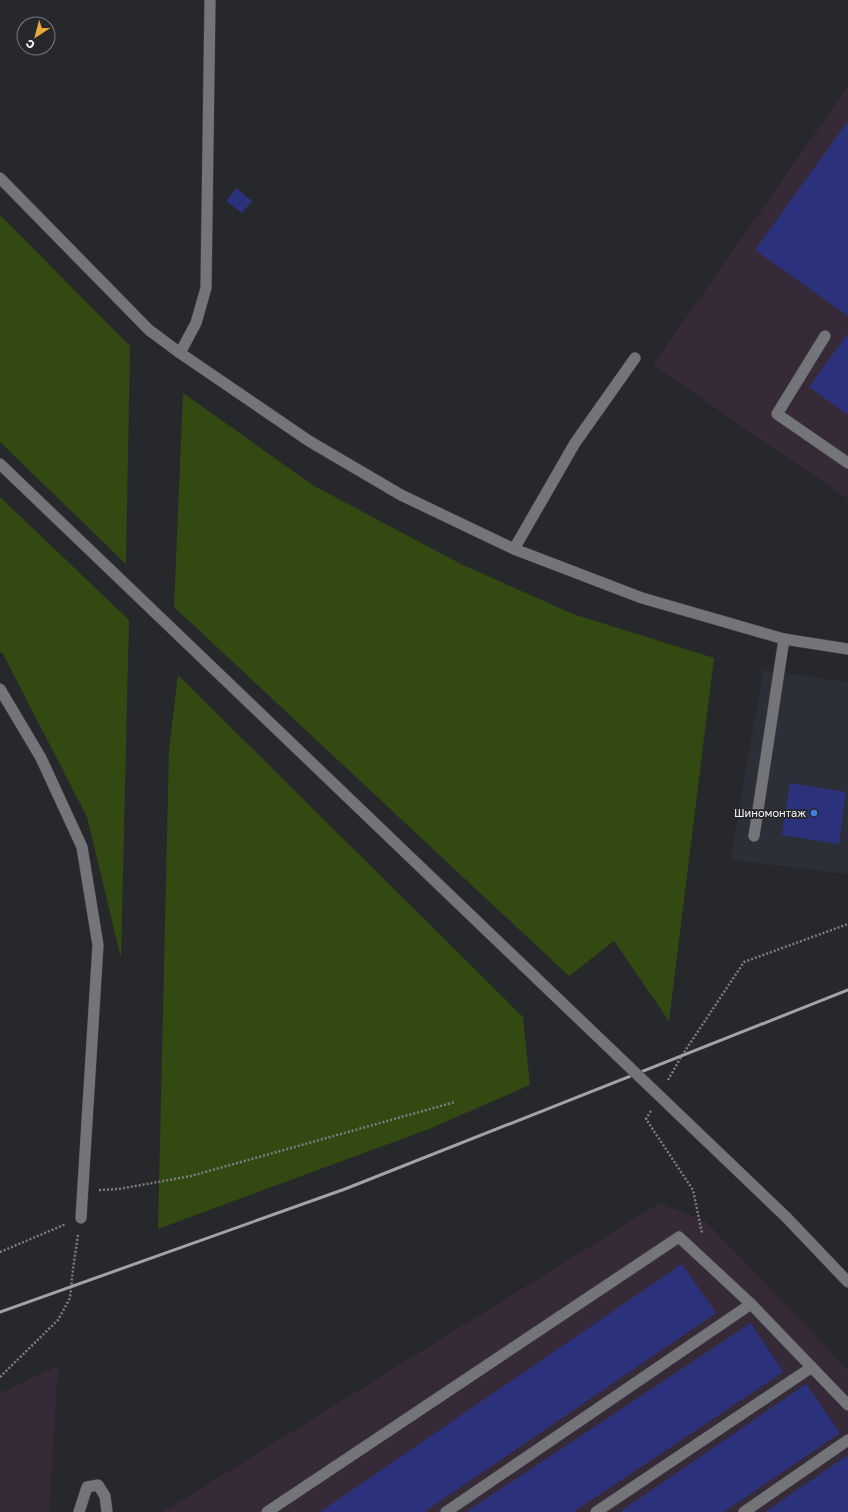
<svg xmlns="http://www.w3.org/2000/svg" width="848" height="1512" viewBox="0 0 848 1512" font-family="'Golos Text',sans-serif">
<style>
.built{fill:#2c2f38}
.industrial{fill:#372a38}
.green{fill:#324911}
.building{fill:#2b327b}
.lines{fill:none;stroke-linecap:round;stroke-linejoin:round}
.service-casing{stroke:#424246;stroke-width:12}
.minor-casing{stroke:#424246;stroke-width:12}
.secondary-casing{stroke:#424246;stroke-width:12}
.path{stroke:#7c7d80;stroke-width:2.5;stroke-dasharray:2 2;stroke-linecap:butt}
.service{stroke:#747579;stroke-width:11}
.minor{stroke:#747579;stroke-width:11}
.secondary{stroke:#747579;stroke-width:11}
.rail{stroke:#a3a3a6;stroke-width:3}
.secondary-bridge-casing{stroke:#424246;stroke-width:12;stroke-linecap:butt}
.secondary-bridge{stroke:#747579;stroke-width:11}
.shop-dot{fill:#3f7fe0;stroke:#27282b;stroke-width:1.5}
.labels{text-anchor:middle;stroke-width:4;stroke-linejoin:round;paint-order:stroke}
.poi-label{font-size:11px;fill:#f4f4f7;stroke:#27282b;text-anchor:end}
</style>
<rect width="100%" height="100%" fill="#27282b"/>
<path class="built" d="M 763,670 L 848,682 L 848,874 L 731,860 Z"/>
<path class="industrial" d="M 848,86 L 848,499 L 653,365 Z
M 660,1203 L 706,1222 L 848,1370 L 848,1512 L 163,1512 Z
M 58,1366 L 49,1512 L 0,1512 L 0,1393 Z"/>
<path class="green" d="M 0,215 L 130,346 L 126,564 L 0,442 Z
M 183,393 L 314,486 L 461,564 L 573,614 L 714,658 L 669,1021 L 614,941 L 569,976 L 174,607 Z
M 0,497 L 129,620 L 121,958 L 87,817 L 3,654 L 0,652 Z
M 178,675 L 523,1017 L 530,1085 L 429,1129 L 158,1229 L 169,750 Z"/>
<path class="building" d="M 848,121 L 848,316 L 755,250 Z
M 236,188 L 252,201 L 242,213 L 226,201 Z
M 848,333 L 848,415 L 809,387 Z
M 790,783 L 846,792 L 839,844 L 782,835 Z
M 682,1264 L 716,1313 L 424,1512 L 320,1512 Z
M 751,1323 L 783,1372 L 573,1512 L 466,1512 Z
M 806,1384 L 840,1433 L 724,1512 L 620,1512 Z
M 848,1455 L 848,1512 L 765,1512 Z"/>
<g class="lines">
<defs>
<path id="service" d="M 825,336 L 777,414 L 848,463
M 514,549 L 575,443 L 635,358
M 0,689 L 41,758 L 82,847 L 98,945 L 81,1218
M 754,836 L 784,639
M 79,1512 L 87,1487 L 98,1485 L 105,1496 L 107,1512
M 267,1512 L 679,1237 L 751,1304 L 848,1405
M 446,1512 L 751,1304
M 596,1512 L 812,1367
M 744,1512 L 848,1440"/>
<path id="minor" d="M 180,353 L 196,323 L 206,288 L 210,0"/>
<path id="secondary" d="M 0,178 L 149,330 L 180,353 L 309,441 L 401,495 L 514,549 L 642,598 L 784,639 L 848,649
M 0,464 L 553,994
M 786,1217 L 848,1282"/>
</defs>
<use href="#service" class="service-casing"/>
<use href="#minor" class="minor-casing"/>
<use href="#secondary" class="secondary-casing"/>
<path class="path" d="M 668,1080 L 681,1057 L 744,962 L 848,924
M 651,1111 L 646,1119 L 693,1190 L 702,1233
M 99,1190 L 119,1189 L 191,1176 L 455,1102
M 0,1252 L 66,1224
M 0,1377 L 58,1320 L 70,1298 L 73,1269 L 78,1235"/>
<use href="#service" class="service"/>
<use href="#minor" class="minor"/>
<use href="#secondary" class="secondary"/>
<path class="rail" d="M 0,1312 L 345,1189 L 848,990"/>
<defs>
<path id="secondary-bridge" d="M 553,994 L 786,1217"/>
</defs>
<use href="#secondary-bridge" class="secondary-bridge-casing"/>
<use href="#secondary-bridge" class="secondary-bridge"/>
</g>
<circle class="shop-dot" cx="814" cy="813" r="4"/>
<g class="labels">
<g class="poi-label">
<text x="806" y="817">Шиномонтаж</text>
</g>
</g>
<g transform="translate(36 36) rotate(216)"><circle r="19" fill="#27282b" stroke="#797a7d"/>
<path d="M0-3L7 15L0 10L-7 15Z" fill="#eca93b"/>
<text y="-6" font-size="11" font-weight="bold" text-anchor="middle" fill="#f4f4f7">С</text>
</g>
</svg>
